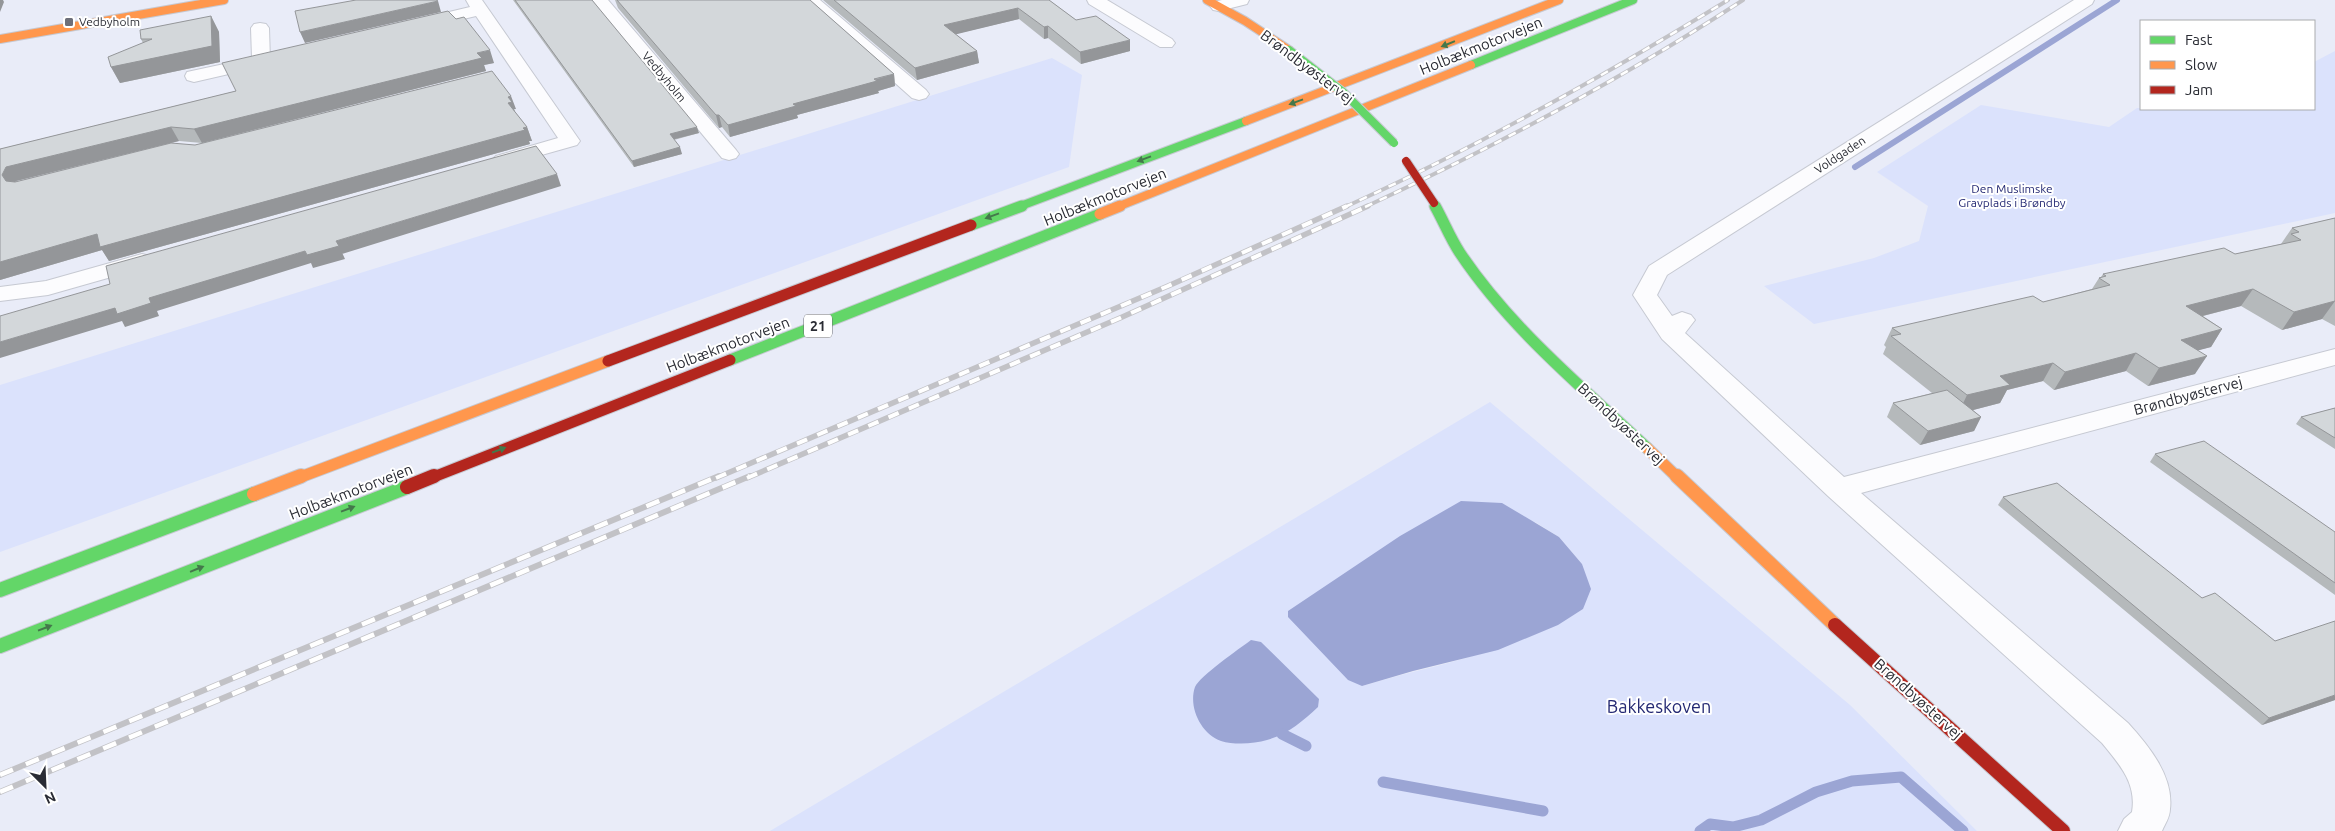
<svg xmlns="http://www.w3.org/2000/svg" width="2335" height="831" viewBox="0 0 2335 831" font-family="Ubuntu,sans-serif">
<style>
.green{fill:#dbe2fc;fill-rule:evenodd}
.water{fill:#9ba5d4}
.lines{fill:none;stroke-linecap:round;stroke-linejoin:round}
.stream-far1{stroke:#9ba5d4;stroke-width:6}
.stream{stroke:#9ba5d4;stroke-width:11}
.street-casing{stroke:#c6c9d2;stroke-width:2}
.fast-far2-casing{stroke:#c6c9d2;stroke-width:10}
.fast-far1-casing{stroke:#c6c9d2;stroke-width:13}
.fast-casing{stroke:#c6c9d2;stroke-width:16}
.slow-far2-casing{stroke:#c6c9d2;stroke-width:10}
.slow-far1-casing{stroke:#c6c9d2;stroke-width:13}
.slow-casing{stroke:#c6c9d2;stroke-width:16}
.jam-far1-casing{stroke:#c6c9d2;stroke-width:13}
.jam-casing{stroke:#c6c9d2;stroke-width:16}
.street{fill:#fcfcfe;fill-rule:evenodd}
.fast-far2{stroke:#63d668;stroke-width:8}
.fast-far1{stroke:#63d668;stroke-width:11}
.fast{stroke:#63d668;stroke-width:14}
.slow-far2{stroke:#ff974d;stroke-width:8}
.slow-far1{stroke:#ff974d;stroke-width:11}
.slow{stroke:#ff974d;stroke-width:14}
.jam-far1{stroke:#b3261e;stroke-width:11}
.jam{stroke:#b3261e;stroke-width:14}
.rail-far2-casing{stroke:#c2c2c6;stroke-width:4}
.rail-far1-casing{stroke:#c2c2c6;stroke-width:5.5}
.rail-casing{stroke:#c2c2c6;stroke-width:6}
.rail-far2{stroke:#fff;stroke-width:2.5;stroke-dasharray:8;stroke-linecap:butt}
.rail-far1{stroke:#fff;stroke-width:4;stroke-dasharray:11;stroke-linecap:butt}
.rail{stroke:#fff;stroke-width:4.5;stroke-dasharray:14;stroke-linecap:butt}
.fast-bridge-casing{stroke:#c6c9d2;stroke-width:10;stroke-linecap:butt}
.jam-bridge-casing{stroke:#c6c9d2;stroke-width:10;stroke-linecap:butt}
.fast-bridge{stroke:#63d668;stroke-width:8}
.jam-bridge{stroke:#b3261e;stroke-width:8}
.wall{fill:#b5b9bb}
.shaded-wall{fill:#949699}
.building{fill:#d3d7da;stroke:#949699}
.oneway{fill:#44784b}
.poi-dot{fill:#6d6f79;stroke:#fff;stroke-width:2}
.labels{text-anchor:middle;stroke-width:4;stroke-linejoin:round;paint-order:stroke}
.far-poi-label{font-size:12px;fill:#2a2c34;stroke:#fff;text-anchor:start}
.far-street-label{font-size:12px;fill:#2a2c34;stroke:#fff}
.far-park-label{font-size:12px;fill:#242973;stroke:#fff}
.shield{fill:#fff;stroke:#6a6b71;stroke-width:1}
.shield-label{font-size:14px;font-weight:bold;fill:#2a2c34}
.street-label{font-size:15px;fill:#2a2c34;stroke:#fff}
.near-park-label{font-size:18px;fill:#242973;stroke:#fff}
</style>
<rect width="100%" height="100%" fill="#e9ecf8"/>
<path class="green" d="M 2335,51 L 2335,213 L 1814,324 L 1764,286 L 1874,258 L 1919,241 L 1928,206 L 1877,172 L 1981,105 L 2109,127 L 2137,108 L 2314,109 L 2314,62 Z
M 1052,58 L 1082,75 L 1069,167 L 0,552 L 0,385 Z
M 1490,402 L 1850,705 L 1977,831 L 770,831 ZM 1535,522 L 1559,537 L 1582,564 L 1583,609 C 1514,653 1439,663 1362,686 Z"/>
<path class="water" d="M 1461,501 L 1502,503 L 1559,537 L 1582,564 L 1591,589 L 1583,609 L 1558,625 L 1498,650 L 1413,671 L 1362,686 L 1348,680 L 1288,617 L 1288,611 L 1400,536 Z
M 1251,640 L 1261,642 L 1319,699 L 1318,707 C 1303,721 1288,734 1267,740 C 1254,744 1234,745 1221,741 C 1201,734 1188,707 1195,687 C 1200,676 1239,649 1251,640 Z"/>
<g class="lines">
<path class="stream-far1" d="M 1855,167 L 2117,0"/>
<path class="stream" d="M 1282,734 L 1306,746
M 1383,782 L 1543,811
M 1700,831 L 1710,824 L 1733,827 L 1761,820 L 1816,792 L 1852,781 L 1901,777 L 1963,831"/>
<defs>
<path id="street" d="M 466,0 L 482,0 L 580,141 L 577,145 L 503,166 L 496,164 L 492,160 L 496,156 L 558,138 L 476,16 L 417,30 L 411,29 L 408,25 L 411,21 L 470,7 Z
M 591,0 L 608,0 L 736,150 L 739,154 L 736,158 L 729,160 L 722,158 Z
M 802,0 L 820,0 L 926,90 L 929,94 L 926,98 L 919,100 L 912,98 Z
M 1087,0 L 1107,0 L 1172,39 L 1175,43 L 1172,47 L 1160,47 L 1089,4 Z
M 1222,0 L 1249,0 L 1247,4 L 1219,11 L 1213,10 L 1210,6 L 1213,2 Z
M 2074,0 L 2094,0 L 2092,4 L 1667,275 L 1657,295 L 1672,316 L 1682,312 L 1691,315 L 1695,320 L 1685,333 L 1844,477 L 2335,349 L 2335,365 L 1861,493 L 2128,723 C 2148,745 2174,776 2170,809 C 2170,817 2165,824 2162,831 L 2118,831 L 2124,819 L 2132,812 C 2137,783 2119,764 2102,743 L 1828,496 L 1662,339 L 1633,295 L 1649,266 Z
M 260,23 L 266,24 L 269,28 L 270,61 L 268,65 L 194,82 L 187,80 L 185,76 L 187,72 L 252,58 L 251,28 L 254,24 Z
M 142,254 L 150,256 L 154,261 L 150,266 L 48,295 L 0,301 L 0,287 L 46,281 Z"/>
<path id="fast-far2" d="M 1471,65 L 1633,0
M 1434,203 L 1436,207
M 1018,207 L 1246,121"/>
<path id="fast-far1" d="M 1435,206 C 1444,222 1450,238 1460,253 C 1510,328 1582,387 1647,448
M 971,225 L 1022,206
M 730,360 L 1100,214"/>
<path id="fast" d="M 0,590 L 254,494
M 0,646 L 407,487"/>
<path id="slow-far2" d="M 1207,0 L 1245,21 L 1289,50
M 0,39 L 224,0
M 1246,121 L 1559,0
M 1117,207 L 1471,65"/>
<path id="slow-far1" d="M 1100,214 L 1120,206
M 1647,448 L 1678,478
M 298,478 L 608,361"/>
<path id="slow" d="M 1677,476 L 1835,625
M 254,494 L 301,476"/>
<path id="jam-far1" d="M 608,361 L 971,225
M 431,478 L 730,360"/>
<path id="jam" d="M 407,487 L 434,476
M 1835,625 L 2063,831"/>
</defs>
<use href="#street" class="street-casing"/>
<use href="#fast-far2" class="fast-far2-casing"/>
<use href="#fast-far1" class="fast-far1-casing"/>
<use href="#fast" class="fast-casing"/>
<use href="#slow-far2" class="slow-far2-casing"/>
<use href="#slow-far1" class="slow-far1-casing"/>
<use href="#slow" class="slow-casing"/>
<use href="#jam-far1" class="jam-far1-casing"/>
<use href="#jam" class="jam-casing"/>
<use href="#street" class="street"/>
<use href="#fast-far2" class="fast-far2"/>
<use href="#fast-far1" class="fast-far1"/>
<use href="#fast" class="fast"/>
<use href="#slow-far2" class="slow-far2"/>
<use href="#slow-far1" class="slow-far1"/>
<use href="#slow" class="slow"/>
<use href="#jam-far1" class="jam-far1"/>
<use href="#jam" class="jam"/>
<defs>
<path id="rail-far2" d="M 1345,207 C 1477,147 1604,76 1728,0
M 1365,207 C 1496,146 1622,79 1743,0"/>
<path id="rail-far1" d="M 716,478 L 1168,286 L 1347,206
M 747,478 L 1120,318 L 1368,206"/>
<path id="rail" d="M 0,775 L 719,476
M 0,792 L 750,476"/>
</defs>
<use href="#rail-far2" class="rail-far2-casing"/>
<use href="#rail-far1" class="rail-far1-casing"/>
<use href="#rail" class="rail-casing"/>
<use href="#rail-far2" class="rail-far2"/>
<use href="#rail-far1" class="rail-far1"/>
<use href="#rail" class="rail"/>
<defs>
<path id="fast-bridge" d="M 1289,50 L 1344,93 L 1394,143"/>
<path id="jam-bridge" d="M 1406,161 L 1434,203"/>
</defs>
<use href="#fast-bridge" class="fast-bridge-casing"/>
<use href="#jam-bridge" class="jam-bridge-casing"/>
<use href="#fast-bridge" class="fast-bridge"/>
<use href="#jam-bridge" class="jam-bridge"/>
</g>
<path class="wall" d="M 513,0 L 592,0 L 699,133 L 674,140 L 682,154 L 634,167 Z
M 615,0 L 810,0 L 894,74 L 895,86 L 878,91 L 879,93 L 797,115 L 798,118 L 730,137 L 722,127 L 719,128 L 618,8 Z
M 823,0 L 1049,0 L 1076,20 L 1130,51 L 1081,64 L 1048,38 L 1044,39 L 1019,19 L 955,34 L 977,51 L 979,63 L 917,80 Z
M 211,16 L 219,32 L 220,62 L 120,83 L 111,67 L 143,43 L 141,39 Z
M 456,19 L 494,63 L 484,65 L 486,71 L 202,143 L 179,141 L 16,181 L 15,182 L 195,145 L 516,109 L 514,109 L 515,112 L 527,127 L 532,141 L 529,141 L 530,144 L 109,261 L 102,250 L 0,280 L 0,149 L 236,91 Z
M 2335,218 L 2335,326 L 2322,319 L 2282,330 L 2241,306 L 2203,316 L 2222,329 L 2211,347 L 2198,350 L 2195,374 L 2148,386 L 2126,371 L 2054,390 L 2043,381 L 2007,390 L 2000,403 L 1973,410 L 1981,417 L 1974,431 L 1920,445 L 1887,417 L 1893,403 L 1932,393 L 1883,354 L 1886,347 L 1884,345 L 1892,328 L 2043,302 L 2092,289 L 2099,278 L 2101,277 L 2103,274 L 2235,254 L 2281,244 L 2292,228 Z
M 2335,408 L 2335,449 L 2296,424 L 2301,417 Z
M 2155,454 L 2335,532 L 2335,595 L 2150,462 Z
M 2003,497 L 2202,598 L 2275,641 L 2335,700 L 2262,725 L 1998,505 Z"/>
<path class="shaded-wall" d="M 0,0 L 3,0 L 4,2 L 0,12 Z
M 438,1 L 441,12 L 305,43 L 300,32 Z
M 1018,8 L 1019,19 L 945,37 L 944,25 Z
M 211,16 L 219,32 L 220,62 L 120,83 L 111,67 Z
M 1048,26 L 1048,38 L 1044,39 L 1044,27 Z
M 1130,40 L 1130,51 L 1081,64 L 1080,52 Z
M 490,50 L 494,63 L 484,65 L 486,71 L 202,143 L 194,129 Z
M 977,51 L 979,63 L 917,80 L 915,68 Z
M 894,74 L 895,86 L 878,91 L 879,93 L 797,115 L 798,118 L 730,137 L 728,125 L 793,104 Z
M 511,96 L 516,109 L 514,109 L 516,115 L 508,103 L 508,97 Z
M 716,115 L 719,115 L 722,127 L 719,128 Z
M 171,127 L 179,141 L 16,181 L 11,189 L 2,175 L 6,167 Z
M 527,127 L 532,141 L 529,141 L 530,144 L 109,261 L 102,250 L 0,280 L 0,262 L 97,234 Z
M 697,127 L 699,133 L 671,140 L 670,134 Z
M 680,147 L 682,154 L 634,167 L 632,161 Z
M 557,174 L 561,186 L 342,254 L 336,241 Z
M 339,246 L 345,259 L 313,268 L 311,263 L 157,311 L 159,316 L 125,327 L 122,321 L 0,358 L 0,342 L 305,251 Z
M 2253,289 L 2241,306 L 2175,323 L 2186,306 Z
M 2335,301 L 2322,319 L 2282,330 L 2294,312 Z
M 2222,329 L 2211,347 L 2170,358 L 2181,340 Z
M 2136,353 L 2126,371 L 2054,390 L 2065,372 Z
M 2207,356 L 2195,374 L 2148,386 L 2159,368 Z
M 2053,363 L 2043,381 L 2007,390 L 2000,403 L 1958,414 L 1967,395 L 2000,376 Z
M 1981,417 L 1974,431 L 1920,445 L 1928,431 Z
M 2335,695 L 2335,700 L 2262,725 L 2269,718 Z"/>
<path class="building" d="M 356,0 L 436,0 L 438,1 L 300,32 L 295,11 Z
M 515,0 L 592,0 L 697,127 L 670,134 L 680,147 L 632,161 Z
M 617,0 L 810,0 L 894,74 L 874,79 L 877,81 L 793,104 L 796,106 L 728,125 L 719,115 L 716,115 Z
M 834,0 L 1049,0 L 1076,20 L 1096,16 L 1130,40 L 1080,52 L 1048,26 L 1044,27 L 1018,8 L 944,25 L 977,51 L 915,68 Z
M 448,11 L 456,19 L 464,17 L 490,50 L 477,53 L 482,58 L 194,129 L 171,127 L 6,167 L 2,175 L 6,181 L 15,182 L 171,143 L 195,145 L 492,71 L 511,96 L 508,97 L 512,102 L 508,103 L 527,127 L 523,128 L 525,130 L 100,247 L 97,234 L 0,262 L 0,149 L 236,91 L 222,63 Z
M 211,16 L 212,46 L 111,67 L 108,57 L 152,39 L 141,39 L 140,30 Z
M 536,146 L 557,174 L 336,241 L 339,246 L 307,255 L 305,251 L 149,298 L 151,303 L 117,314 L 115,308 L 0,342 L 0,316 L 110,284 L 106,266 Z
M 2335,218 L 2335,301 L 2294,312 L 2253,289 L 2186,306 L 2222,329 L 2181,340 L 2207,356 L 2159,368 L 2136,353 L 2065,372 L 2053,363 L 2000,376 L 2010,385 L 1967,395 L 1891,336 L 1901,334 L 1892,328 L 2033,296 L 2043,302 L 2110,285 L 2099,278 L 2106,276 L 2103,274 L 2224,248 L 2235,254 L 2301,240 L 2291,234 L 2299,232 L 2292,228 Z
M 1947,390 L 1981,417 L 1928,431 L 1893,403 Z
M 2335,408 L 2335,438 L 2301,417 Z
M 2204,441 L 2335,532 L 2335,583 L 2155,454 Z
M 2057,483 L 2202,598 L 2215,593 L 2275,641 L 2335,621 L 2335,695 L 2269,718 L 2003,497 Z"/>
<defs><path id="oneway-solid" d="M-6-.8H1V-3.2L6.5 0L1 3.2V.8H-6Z" transform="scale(1.25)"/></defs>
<g class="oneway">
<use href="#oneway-solid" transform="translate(1448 44) rotate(158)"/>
<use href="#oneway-solid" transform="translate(1296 102) rotate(160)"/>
<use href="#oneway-solid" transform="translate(1144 159) rotate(160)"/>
<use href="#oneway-solid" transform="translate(992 216) rotate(160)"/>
<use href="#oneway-solid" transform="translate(499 450) rotate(-21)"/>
<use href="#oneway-solid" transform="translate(348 509) rotate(-21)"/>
<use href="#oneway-solid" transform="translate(197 569) rotate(-22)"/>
<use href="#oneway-solid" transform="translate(45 628) rotate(-21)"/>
</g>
<rect class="poi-dot" x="64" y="17" width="10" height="10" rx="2.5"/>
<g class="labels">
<g class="far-poi-label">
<text x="79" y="26">Vedbyholm</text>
</g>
<g class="far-street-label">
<text transform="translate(664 77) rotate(50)" y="4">Vedbyholm</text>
<text transform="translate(1840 155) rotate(-33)" y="4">Voldgaden</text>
</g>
<g class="far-park-label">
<text x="2012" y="193">Den Muslimske<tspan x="2012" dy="14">Gravplads i Brøndby</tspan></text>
</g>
<rect class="shield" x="804" y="314.5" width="28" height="23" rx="4"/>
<g class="shield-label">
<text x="818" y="331">21</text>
</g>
<g class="street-label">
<text transform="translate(1481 46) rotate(-22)" y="5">Holbækmotorvejen</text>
<text transform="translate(1307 67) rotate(37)" y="5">Brøndbyøstervej</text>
<text transform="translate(1105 197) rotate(-22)" y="5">Holbækmotorvejen</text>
<text transform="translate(728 345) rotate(-21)" y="5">Holbækmotorvejen</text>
<text transform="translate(2188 396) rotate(-15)" y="5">Brøndbyøstervej</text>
<text transform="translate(1621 424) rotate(43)" y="5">Brøndbyøstervej</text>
<text transform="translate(351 492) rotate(-21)" y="5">Holbækmotorvejen</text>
<text transform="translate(1918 699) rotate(42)" y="5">Brøndbyøstervej</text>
</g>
<g class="near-park-label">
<text x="1659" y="713">Bakkeskoven</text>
</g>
</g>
<rect x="2140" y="20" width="175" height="90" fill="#ffffff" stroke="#aaabae"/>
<rect x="2150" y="36" width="25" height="8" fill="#63d668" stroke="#aaabae"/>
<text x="2185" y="45" font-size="15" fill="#2a2c34">Fast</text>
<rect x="2150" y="61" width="25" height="8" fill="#ff974d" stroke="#aaabae"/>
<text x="2185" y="70" font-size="15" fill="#2a2c34">Slow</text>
<rect x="2150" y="86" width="25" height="8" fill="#b3261e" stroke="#aaabae"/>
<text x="2185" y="95" font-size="15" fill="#2a2c34">Jam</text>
<g transform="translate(45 786) rotate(156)" stroke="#ffffff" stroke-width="4" paint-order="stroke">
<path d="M0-4L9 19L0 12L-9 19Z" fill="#2a2c34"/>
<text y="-8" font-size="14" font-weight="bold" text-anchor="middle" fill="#2a2c34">N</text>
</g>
</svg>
